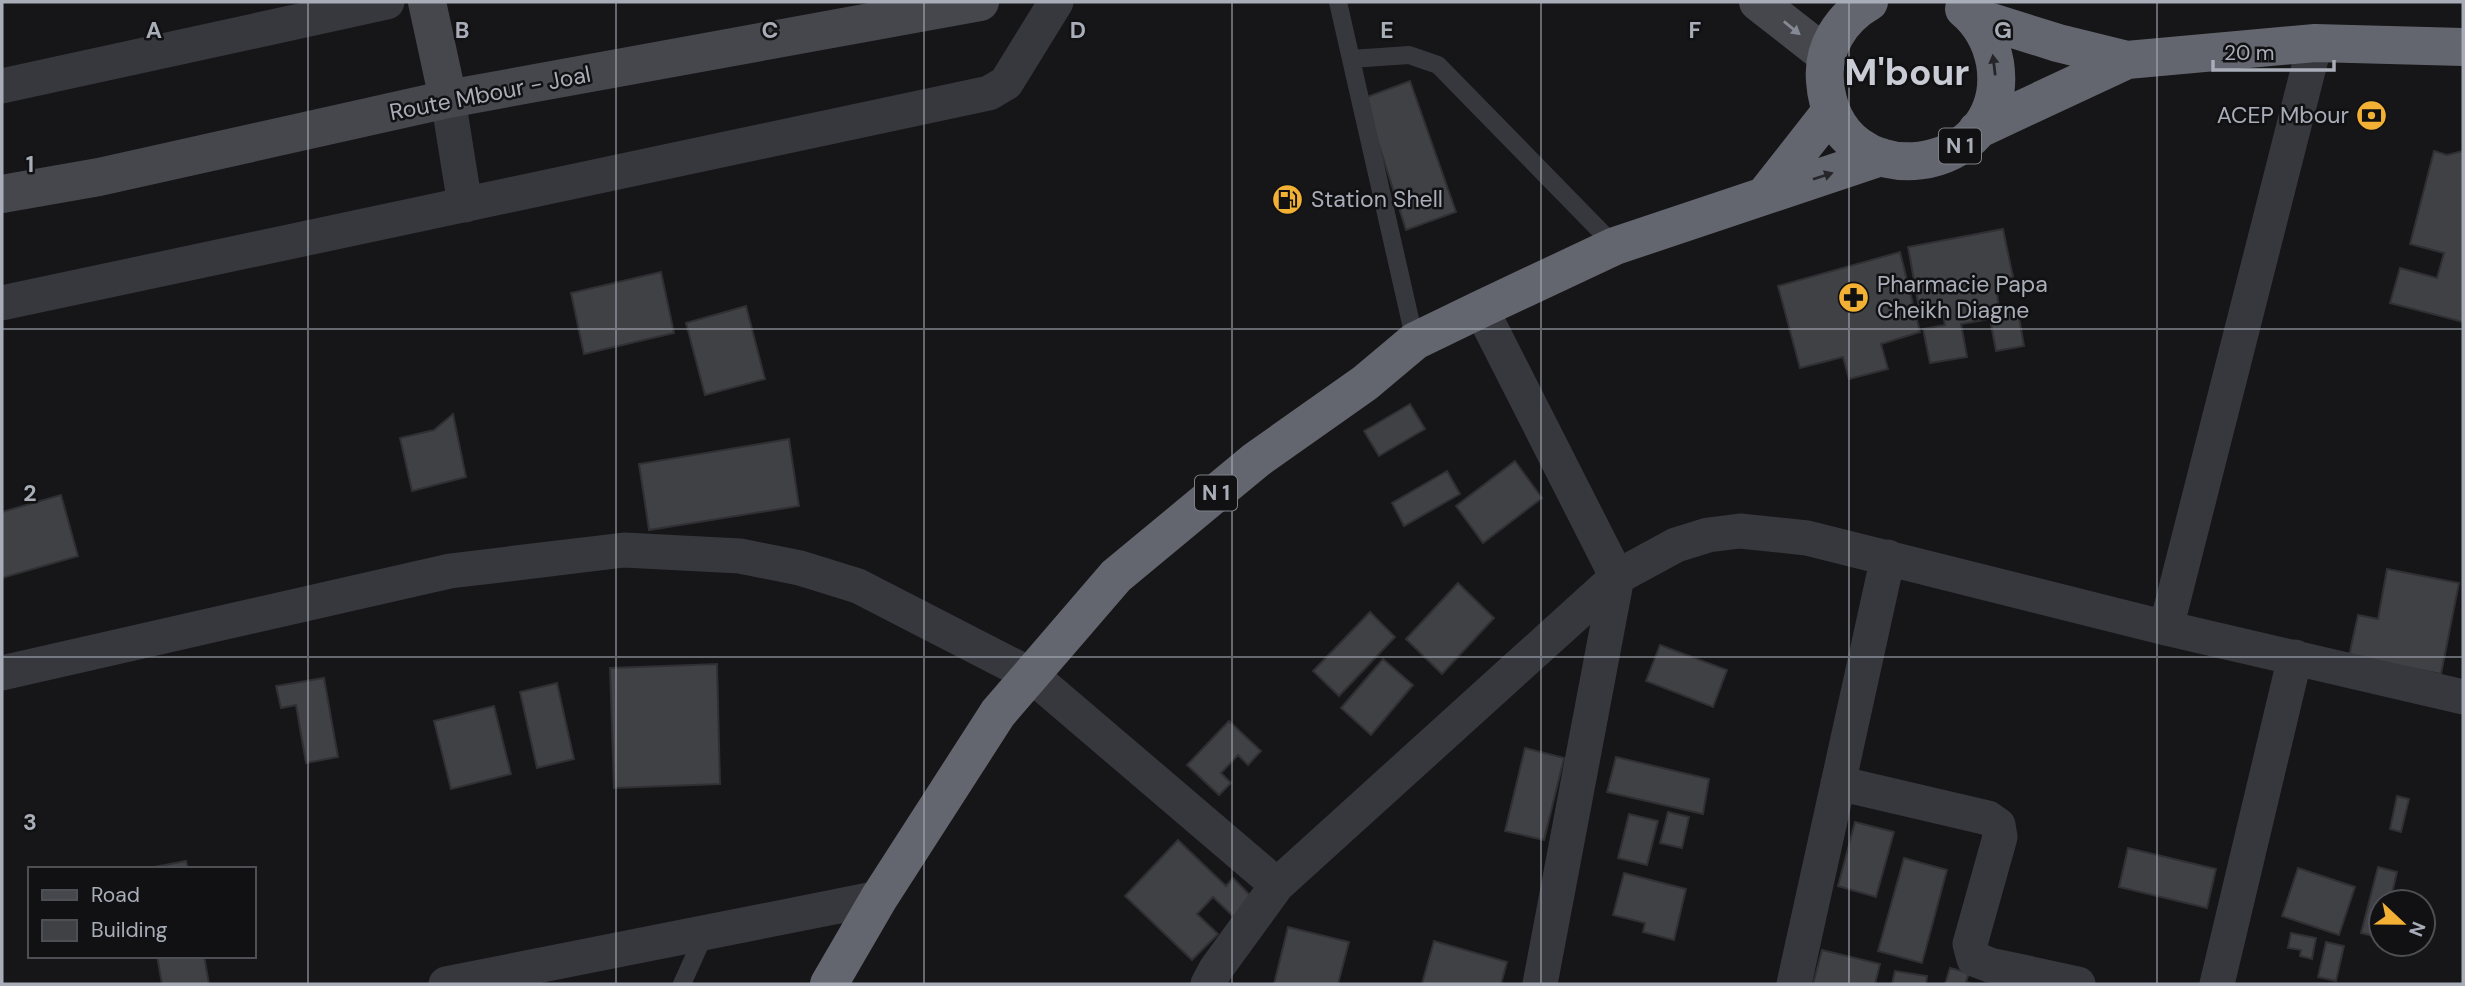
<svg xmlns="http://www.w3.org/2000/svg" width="2465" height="986" viewBox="0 0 2465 986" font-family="'DM Sans',sans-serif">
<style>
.building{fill:#404145;stroke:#303034;stroke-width:2}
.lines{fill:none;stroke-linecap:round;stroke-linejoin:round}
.lane{stroke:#37383d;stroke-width:18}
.street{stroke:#37383d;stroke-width:35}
.secondary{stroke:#45474d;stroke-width:38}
.highway{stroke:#63666e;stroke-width:38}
.oneway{fill:#858993}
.oneway2{fill:#26262a}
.grid{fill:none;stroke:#a8adb8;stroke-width:2;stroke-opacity:0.55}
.labels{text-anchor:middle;stroke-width:5;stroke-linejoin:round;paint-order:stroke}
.shield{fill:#111113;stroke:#7b7e86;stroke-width:2}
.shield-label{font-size:21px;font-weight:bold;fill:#a8adb8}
.street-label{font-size:23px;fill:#a8adb8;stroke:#111113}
.poi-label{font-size:23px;fill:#a8adb8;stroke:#111113;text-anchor:start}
.town-label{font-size:37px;font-weight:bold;fill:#c9ccd4;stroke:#111113}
.grid-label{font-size:23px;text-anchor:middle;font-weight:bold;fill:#a8adb8;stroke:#111113;stroke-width:5;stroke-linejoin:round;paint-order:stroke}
</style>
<rect width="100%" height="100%" fill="#161618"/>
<path class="building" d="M 1410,81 L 1456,212 L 1406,230 L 1364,98 Z
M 2434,151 L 2447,155 L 2463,151 L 2463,322 L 2390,303 L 2400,268 L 2437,278 L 2444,253 L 2410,244 Z
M 2003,229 L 2013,277 L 1995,280 L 2000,314 L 2018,311 L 2024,346 L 1996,351 L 1990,319 L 1961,324 L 1967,357 L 1930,363 L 1923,329 L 1945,325 L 1941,304 L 1919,308 L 1908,247 Z
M 1900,252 L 1920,332 L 1881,344 L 1888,369 L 1849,379 L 1843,357 L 1800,368 L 1778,286 Z
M 661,272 L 674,333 L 584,354 L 571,293 Z
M 746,306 L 765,379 L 705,395 L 686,323 Z
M 1410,404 L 1425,429 L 1379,456 L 1364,431 Z
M 453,414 L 466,477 L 412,491 L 400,438 L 434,430 Z
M 789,439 L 799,506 L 649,530 L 639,464 Z
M 1515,461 L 1542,498 L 1483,543 L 1456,506 Z
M 1447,471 L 1460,494 L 1404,526 L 1392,503 Z
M 61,495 L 78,556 L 2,578 L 2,512 Z
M 2387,569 L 2459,583 L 2441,674 L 2349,656 L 2358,615 L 2378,619 Z
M 1458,583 L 1494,618 L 1442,674 L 1406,639 Z
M 1370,612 L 1395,637 L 1339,696 L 1313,671 Z
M 1660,645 L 1727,670 L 1713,707 L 1646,681 Z
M 1383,659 L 1413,685 L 1371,735 L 1341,708 Z
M 717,664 L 720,784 L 614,788 L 610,668 Z
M 324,678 L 338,757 L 306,763 L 296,705 L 281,708 L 276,686 Z
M 557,683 L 574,759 L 537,768 L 520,692 Z
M 494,706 L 511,774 L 451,789 L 434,721 Z
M 1229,721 L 1261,751 L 1248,765 L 1238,755 L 1221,773 L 1231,783 L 1219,795 L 1187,765 Z
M 1525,748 L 1564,758 L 1544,840 L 1505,831 Z
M 1616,757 L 1709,779 L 1703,814 L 1607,792 Z
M 2397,796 L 2409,799 L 2401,832 L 2390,829 Z
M 1668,812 L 1689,817 L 1682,848 L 1660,843 Z
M 1629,814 L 1658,821 L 1647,865 L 1618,858 Z
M 1855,822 L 1894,832 L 1876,897 L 1838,886 Z
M 1178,840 L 1226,886 L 1233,878 L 1252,897 L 1234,917 L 1213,897 L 1197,914 L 1218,934 L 1192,960 L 1125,896 Z
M 2128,848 L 2216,869 L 2207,908 L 2119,887 Z
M 1904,858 L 1947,870 L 1922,963 L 1878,951 Z
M 186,861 L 188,869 L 144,869 Z
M 2378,867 L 2397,872 L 2390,902 L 2381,902 L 2381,938 L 2361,933 Z
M 2298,868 L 2355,887 L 2339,935 L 2282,916 Z
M 1624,873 L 1686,889 L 1674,940 L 1643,932 L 1645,923 L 1613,915 Z
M 1288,927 L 1349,942 L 1338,984 L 1274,984 Z
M 2291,933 L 2316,938 L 2312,959 L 2300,956 L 2301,950 L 2288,948 Z
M 1434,941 L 1507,962 L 1501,984 L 1422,984 Z
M 2326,942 L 2344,946 L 2336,981 L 2318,977 Z
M 1822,950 L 1880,964 L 1875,984 L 1813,984 Z
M 157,956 L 204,956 L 209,984 L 162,984 Z
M 1950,968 L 1969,973 L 1966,982 L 1973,984 L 1945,984 Z
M 1895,971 L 1927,976 L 1926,984 L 1892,984 Z"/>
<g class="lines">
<path class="lane" d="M 1338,2 L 1415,341
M 1351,59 L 1409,55 L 1438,65 L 1615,246
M 682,984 L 705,933"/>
<path class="street" d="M 2,86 L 387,2
M 448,99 L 465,205
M 2,303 L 989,93 L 1006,83 L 1056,2
M 1481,309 L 1617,577 L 1540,984
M 2166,628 L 2315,43
M 2,673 L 450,571 L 624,550 L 740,556 L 800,568 L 858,586 L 1031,675 L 1277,885
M 1838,783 L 1988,818 L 1998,825 L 2000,837 L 1970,944 L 1974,959 L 1990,965 L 2078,984
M 446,984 L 879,898
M 1208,984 L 1216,969 L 1277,885 L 1617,577 L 1676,545 L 1708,535 L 1740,531 L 1807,538 L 2166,628 L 2463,697
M 1794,984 L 1888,557
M 2217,984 L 2295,657"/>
<path class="secondary" d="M 427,2 L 448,99
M 1758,2 L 1827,56
M 2,194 L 99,177 L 448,99 L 980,2"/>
<path class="highway" d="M 1869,2 C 1841,18 1822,48 1825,81 C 1834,203 2013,177 1995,63 C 1991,42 1981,23 1964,9
M 1972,16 L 2058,43 L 2127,60 L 2315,43 L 2463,47
M 1977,130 L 2127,60
M 1765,195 L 1831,111
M 829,984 L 879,898 L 998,713 L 1116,576 L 1256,460 L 1365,383 L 1415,341 L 1481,309 L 1615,246 L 1881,157"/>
</g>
<defs><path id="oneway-solid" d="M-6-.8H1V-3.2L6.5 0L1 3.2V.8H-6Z" transform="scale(1.75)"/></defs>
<use class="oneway" href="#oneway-solid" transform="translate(1792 28) rotate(39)"/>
<g class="oneway2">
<use href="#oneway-solid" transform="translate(1994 65) rotate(-97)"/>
<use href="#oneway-solid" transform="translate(1823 176) rotate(-18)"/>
</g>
<path class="grid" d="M 308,2 L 308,984M 616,2 L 616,984M 924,2 L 924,984M 1232,2 L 1232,984M 1541,2 L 1541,984M 1849,2 L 1849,984M 2157,2 L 2157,984M 2,329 L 2463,329M 2,657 L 2463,657"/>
<defs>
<symbol id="bank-disc" viewBox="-11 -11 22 22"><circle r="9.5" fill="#f2b134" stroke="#111113"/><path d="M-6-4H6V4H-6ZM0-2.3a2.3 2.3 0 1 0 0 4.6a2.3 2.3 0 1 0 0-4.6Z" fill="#111"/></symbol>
<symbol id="fuel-disc" viewBox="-11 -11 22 22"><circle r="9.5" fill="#f2b134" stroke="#111113"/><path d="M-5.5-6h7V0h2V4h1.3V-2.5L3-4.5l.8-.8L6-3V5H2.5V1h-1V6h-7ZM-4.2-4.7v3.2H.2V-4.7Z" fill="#111"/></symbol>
<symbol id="pharmacy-disc" viewBox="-11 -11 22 22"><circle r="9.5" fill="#f2b134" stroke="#111113"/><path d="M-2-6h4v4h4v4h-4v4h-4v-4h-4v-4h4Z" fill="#111"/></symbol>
</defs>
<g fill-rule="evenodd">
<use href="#bank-disc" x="2354" y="98" width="35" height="35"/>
<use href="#fuel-disc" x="1270" y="182" width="35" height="35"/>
<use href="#pharmacy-disc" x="1836" y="280" width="35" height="35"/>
</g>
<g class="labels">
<g class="shield">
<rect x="1939" y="128.5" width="42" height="35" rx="5"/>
<rect x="1195" y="475.5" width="42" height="35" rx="5"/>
</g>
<g class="shield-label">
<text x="1960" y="153">N 1</text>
<text x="1216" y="500">N 1</text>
</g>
<g class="street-label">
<text transform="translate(490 93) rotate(-11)" y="8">Route Mbour - Joal</text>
</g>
<g class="poi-label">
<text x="2349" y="123" text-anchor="end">ACEP Mbour</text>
<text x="1311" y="207">Station Shell</text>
<text x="1877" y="292">Pharmacie Papa<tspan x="1877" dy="26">Cheikh Diagne</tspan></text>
</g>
<g class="town-label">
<text x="1907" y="85">M'bour</text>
</g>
</g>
<g class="grid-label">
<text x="154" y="38">A</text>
<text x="462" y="38">B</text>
<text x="770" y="38">C</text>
<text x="1078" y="38">D</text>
<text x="1387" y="38">E</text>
<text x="1695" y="38">F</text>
<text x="2003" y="38">G</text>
<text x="30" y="172">1</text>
<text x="30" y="501">2</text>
<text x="30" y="830">3</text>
</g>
<rect width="2465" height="986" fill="none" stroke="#a8adb8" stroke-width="7"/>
<rect x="28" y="867" width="228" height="91" fill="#111113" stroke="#4d4f55" stroke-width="2"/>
<rect x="42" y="890" width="35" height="10" fill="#45474d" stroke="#4d4f55" stroke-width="2"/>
<text x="91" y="902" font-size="21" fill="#a8adb8">Road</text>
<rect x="42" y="920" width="35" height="21" fill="#404145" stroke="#4d4f55" stroke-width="2"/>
<text x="91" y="937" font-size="21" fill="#a8adb8">Building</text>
<g transform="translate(2402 923) rotate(112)"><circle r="33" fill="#111113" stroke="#4d4f55" stroke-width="2"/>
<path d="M0-5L12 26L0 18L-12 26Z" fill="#f2b134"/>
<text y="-10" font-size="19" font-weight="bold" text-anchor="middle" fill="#a8adb8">N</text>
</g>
<path d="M2213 60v10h121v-10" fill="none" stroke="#a8adb8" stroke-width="3.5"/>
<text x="2224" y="60" font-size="21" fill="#a8adb8" stroke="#111113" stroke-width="5" paint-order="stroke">20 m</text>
</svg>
